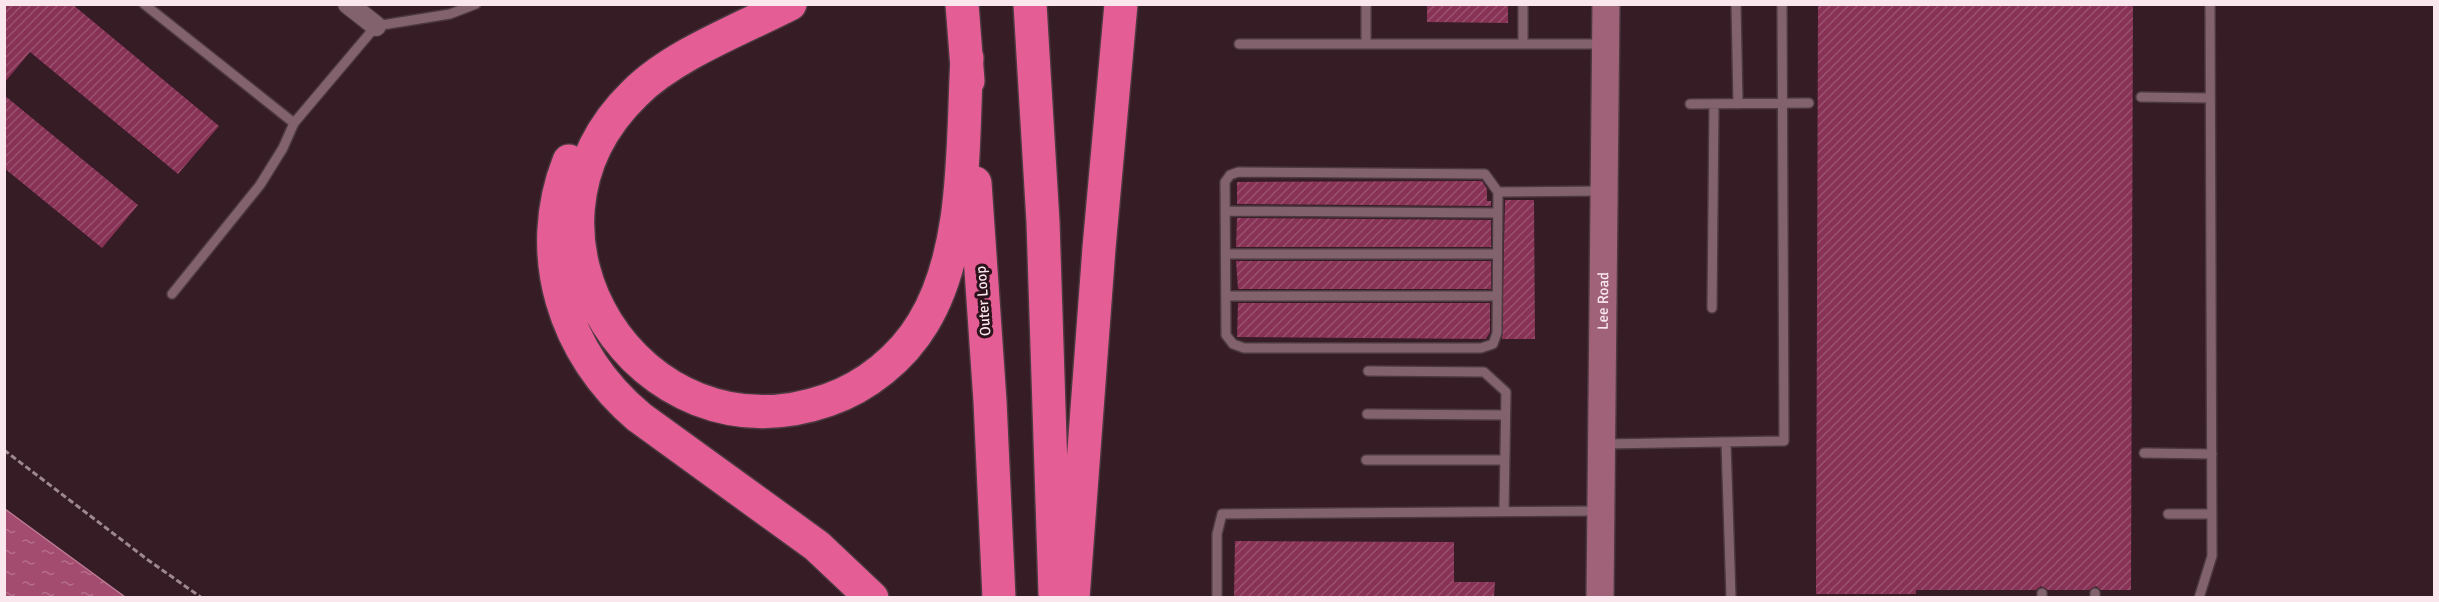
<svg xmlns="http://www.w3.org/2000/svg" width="2439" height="602" viewBox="0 0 2439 602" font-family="Signika,sans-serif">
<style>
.water{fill:url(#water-ripples);stroke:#be7a95;stroke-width:1.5}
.building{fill:url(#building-hatch)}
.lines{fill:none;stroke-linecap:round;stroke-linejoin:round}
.lane-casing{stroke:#4c383f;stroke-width:12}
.street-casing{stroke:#4c383f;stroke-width:22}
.secondary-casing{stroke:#4c383f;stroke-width:30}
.highway-casing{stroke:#4c383f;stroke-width:36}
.path{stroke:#9e8890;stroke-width:3;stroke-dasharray:6 3;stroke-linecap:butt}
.lane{stroke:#82636d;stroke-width:9}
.street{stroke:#82636d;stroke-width:20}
.secondary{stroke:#9f6279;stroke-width:27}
.highway{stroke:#e45e95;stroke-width:33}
.labels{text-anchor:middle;stroke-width:6;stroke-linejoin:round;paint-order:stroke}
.street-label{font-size:15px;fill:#f9e7ed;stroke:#2b121b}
</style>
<defs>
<pattern id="water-ripples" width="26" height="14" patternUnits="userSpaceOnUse" patternTransform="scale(1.5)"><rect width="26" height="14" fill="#a44c6f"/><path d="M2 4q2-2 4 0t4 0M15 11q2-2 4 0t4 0" fill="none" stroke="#b66e8b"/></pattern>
<pattern id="building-hatch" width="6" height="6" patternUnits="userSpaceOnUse" patternTransform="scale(1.5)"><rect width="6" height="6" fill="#883356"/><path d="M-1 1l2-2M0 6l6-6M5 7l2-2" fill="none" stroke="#9a516f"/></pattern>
</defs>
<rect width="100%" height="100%" fill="#351c25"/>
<path class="water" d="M 5,509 L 125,597 L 5,597 Z"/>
<path class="building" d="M 4,4 L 72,4 L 219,126 L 178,174 L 30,52 L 4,83 Z
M 1427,4 L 1508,4 L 1508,23 L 1427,22 Z
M 1818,4 L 2133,4 L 2131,590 L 2101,590 L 2096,586 L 2089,590 L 2048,590 L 2041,586 L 2036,590 L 1916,590 L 1916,594 L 1816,594 Z
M 4,95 L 138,205 L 102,248 L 4,168 Z
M 1482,181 L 1487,189 L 1487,201 L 1491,201 L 1491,206 L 1237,204 L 1237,182 Z
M 1505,200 L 1534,200 L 1535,339 L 1502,339 Z
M 1237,218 L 1491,220 L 1491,247 L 1236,247 Z
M 1236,261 L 1491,261 L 1491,289 L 1238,289 Z
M 1238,303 L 1490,303 L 1490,332 L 1486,339 L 1237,337 Z
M 1235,541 L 1454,542 L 1454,582 L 1495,582 L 1494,597 L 1234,597 Z"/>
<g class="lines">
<defs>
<path id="lane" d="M 144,4 L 294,123
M 1366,4 L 1366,44
M 1523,4 L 1523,44
M 1736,4 L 1738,104
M 1239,44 L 1604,44
M 2141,97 L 2210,98
M 1690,104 L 1809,103
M 1498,192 L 1485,174 L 1238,172 L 1230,175 L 1225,182 L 1226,335 L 1233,344 L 1244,348 L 1481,348 L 1493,344 L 1497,333 L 1498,192 L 1602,191
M 1225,211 L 1498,213
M 1226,254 L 1497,254
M 172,294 L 260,185 L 283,148 L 294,123 L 376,26 L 450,14 L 476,4
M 1226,296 L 1497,296
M 1712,308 L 1714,104
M 1368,371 L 1484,372 L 1506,392 L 1504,511
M 1367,414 L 1505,415
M 1726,442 L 1731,598
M 1604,444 L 1784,441 L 1782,4
M 2144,453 L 2212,454
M 1366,460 L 1505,460
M 2168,514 L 2212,514
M 2042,593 L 2042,598
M 1217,598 L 1217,534 L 1222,514 L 1598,511
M 2095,598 L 2095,593
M 2199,598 L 2212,556 L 2210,4"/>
<path id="street" d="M 348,4 L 376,26"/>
<g id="secondary">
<path id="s1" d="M 1600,598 L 1606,4"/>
</g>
<path id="highway" d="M 790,4 C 741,29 673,55 635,93 C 492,231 639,466 828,400 C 866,387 902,358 923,323 C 968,249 962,142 967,58
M 962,4 L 968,81
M 1030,4 L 1043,222 L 1055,593
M 569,161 C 532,254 564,354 639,417 L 817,546 L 872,598
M 975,183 L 990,401 L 999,598
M 1073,598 L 1099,248 L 1121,4"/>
</defs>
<use href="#lane" class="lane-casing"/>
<use href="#street" class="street-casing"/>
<use href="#secondary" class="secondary-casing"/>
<use href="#highway" class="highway-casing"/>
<path class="path" d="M 4,450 L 148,560 L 202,598"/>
<use href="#lane" class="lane"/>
<use href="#street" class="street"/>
<use href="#secondary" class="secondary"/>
<use href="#highway" class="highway"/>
</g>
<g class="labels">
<g class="street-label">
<text transform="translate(983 301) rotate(-94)" y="5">Outer Loop</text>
<text dy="5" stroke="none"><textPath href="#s1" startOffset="297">Lee Road</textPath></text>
</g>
</g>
<rect width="2439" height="602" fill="none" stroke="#f9e7ed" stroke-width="12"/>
</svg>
